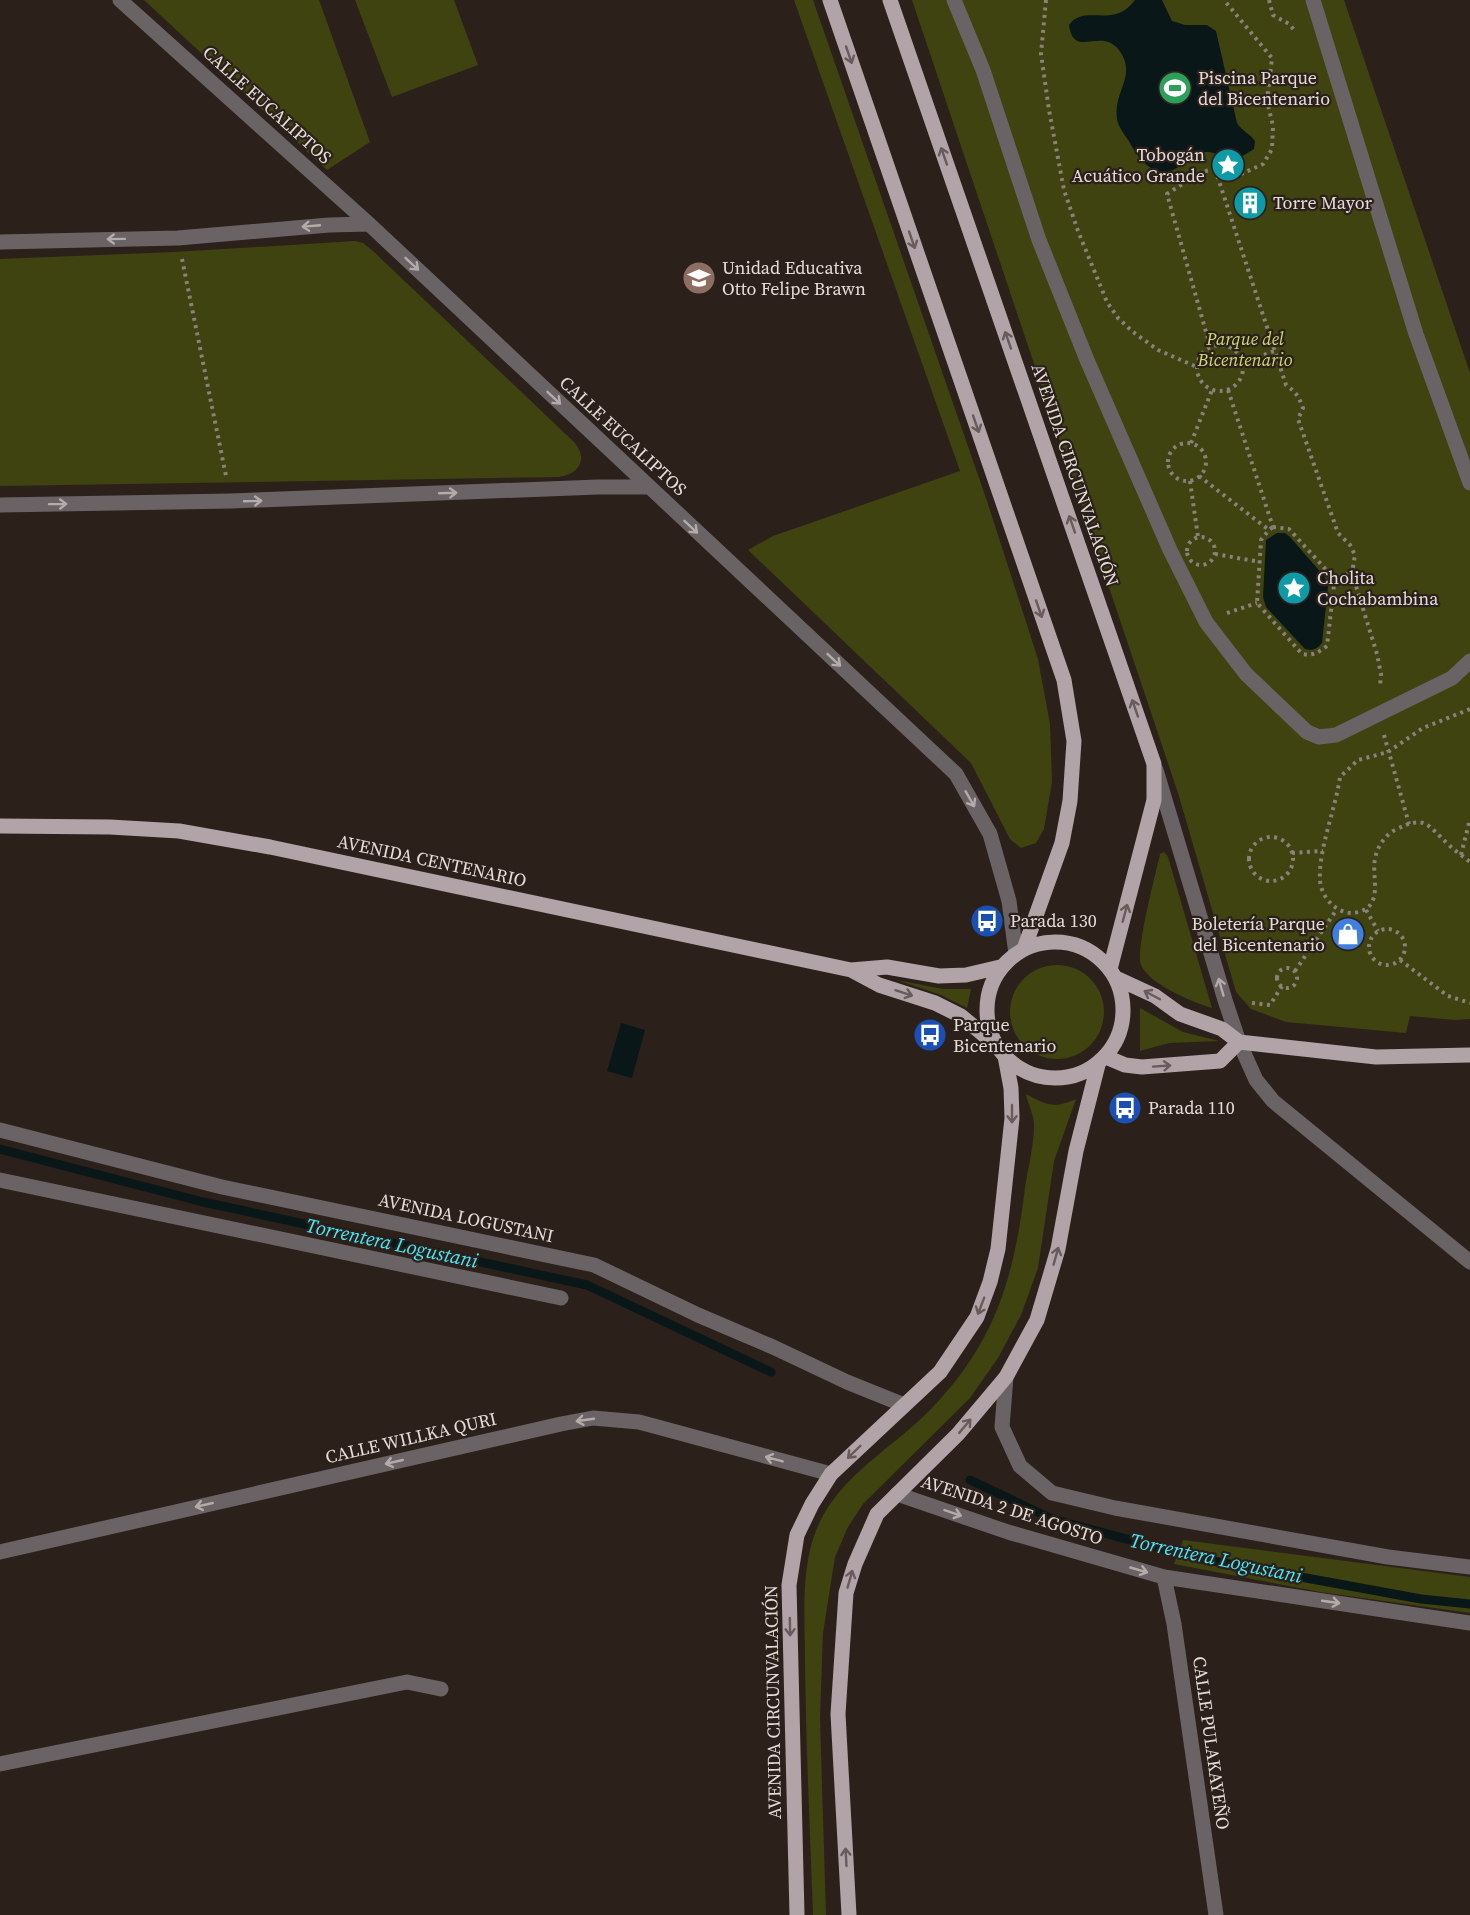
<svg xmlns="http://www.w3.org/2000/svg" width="1470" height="1915" viewBox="0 0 1470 1915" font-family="'Source Serif 4',serif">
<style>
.green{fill:#3e4310}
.water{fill:#091719}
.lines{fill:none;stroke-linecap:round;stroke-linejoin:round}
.stream{stroke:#091719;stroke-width:9}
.path{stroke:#8a807c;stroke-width:4;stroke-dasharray:3 4.5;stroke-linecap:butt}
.minor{stroke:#6a6365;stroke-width:15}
.major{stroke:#b1a3a7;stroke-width:15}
.oneway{stroke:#685b5a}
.oneway2{stroke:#b3acaa}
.labels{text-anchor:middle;stroke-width:4.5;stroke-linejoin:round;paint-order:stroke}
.poi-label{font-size:18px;fill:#e4dcd8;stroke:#2c201b;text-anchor:start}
.street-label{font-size:18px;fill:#e4dcd8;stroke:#2c201b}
.park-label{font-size:18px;font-style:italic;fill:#cfda72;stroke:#2c201b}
.water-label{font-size:20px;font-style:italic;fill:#49e8fb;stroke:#2c201b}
</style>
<rect width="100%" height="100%" fill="#2c201b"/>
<path class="green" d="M 144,0 L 319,0 L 370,142 L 327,170 Z
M 355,0 L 454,0 L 478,65 L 392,97 Z
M 794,0 L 813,0 L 987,501 L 1038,659 L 1050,724 L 1052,782 L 1044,829 L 1036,843 L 1021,848 L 1010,839 L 971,763 L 748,550 L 773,536 L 960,471 Z
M 912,0 L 1344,0 L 1470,373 L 1470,1019 L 1455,1020 L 1410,1016 L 1406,1033 L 1286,1022 L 1251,1009 L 1236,992 L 1178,793 Z
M 355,241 L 363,243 L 373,251 L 574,442 C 589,459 579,474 559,477 L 0,486 L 0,259 L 174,252 Z
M 1164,852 L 1168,857 L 1212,1008 C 1192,1002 1149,984 1141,965 C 1135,951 1156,873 1160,854 Z
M1010 1012a47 47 0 1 1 94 0a47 47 0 1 1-94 0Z
M 897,980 L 943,989 L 971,989 L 967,1008 L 941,995 Z
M 1140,1008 L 1183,1032 L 1219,1041 L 1169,1043 L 1140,1051 Z
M 1026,1094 C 1046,1105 1054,1109 1076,1099 L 1054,1161 L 1038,1268 L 1021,1315 L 998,1358 L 970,1398 L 863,1504 L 848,1527 L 835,1557 L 823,1633 L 820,1718 L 826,1915 L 813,1915 C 810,1831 806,1746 805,1662 C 805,1618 800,1569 817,1528 C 839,1475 895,1447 932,1408 C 996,1341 1014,1277 1025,1188 C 1028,1168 1034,1145 1034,1125 C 1034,1115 1028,1104 1026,1094 Z
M 1183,1540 L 1470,1577 L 1470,1613 L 1320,1592 L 1174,1564 Z"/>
<path class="water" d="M 1135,0 L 1162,0 L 1172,21 L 1185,25 L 1207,25 L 1216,31 L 1237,123 C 1242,131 1250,134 1255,141 L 1254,149 L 1236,160 C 1227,158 1213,151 1205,152 C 1192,154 1184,165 1173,170 C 1153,178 1138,158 1130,143 C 1126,136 1118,127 1117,119 C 1113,92 1136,77 1121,53 C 1103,24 1074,61 1069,25 C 1085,3 1113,30 1135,0 Z
M 1277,533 L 1285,533 L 1290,537 L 1324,576 L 1328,587 L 1322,643 C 1317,649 1313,651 1305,649 L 1266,607 L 1263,597 L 1266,540 Z
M 621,1023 L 645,1030 L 632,1078 L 607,1071 Z"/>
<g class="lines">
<path class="stream" d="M 0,1149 L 203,1202 L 587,1285 L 771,1372
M 970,1480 L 1052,1519 L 1197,1558 L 1421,1599 L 1470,1604"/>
<path class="path" d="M 1046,0 L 1041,54 L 1049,110 L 1064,190 L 1078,231 L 1107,302 L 1118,318 L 1133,332 L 1158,350 L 1197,367
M 1269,0 L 1273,15 L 1289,24 L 1296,32
M 1215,169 L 1286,385 C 1296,392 1299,397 1303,408 L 1298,419 L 1338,533 L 1350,545 L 1355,555 L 1352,573 L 1377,654 L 1381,674 L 1380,687
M 182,259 L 226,476
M1197 368a23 23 0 1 1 46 0a23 23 0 1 1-46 0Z
M 1210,346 L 1167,194 L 1201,172 L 1215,169 L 1237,176 L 1263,164 L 1272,149 L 1273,126 L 1267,101 L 1272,58 L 1224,0
M 1243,363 L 1274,351
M 1228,390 L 1273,527
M1168 462a19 19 0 1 1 38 0a19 19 0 1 1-38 0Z
M 1191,443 L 1212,390
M 1199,476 L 1269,530
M 1190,481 L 1198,537
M 1273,527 L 1289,529 L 1329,573 L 1334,585 L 1327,646 C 1318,653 1312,656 1302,654 L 1257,603 L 1261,540 L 1269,530 Z
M1187 551a14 14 0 1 1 28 0a14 14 0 1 1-28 0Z
M 1215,554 L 1260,562
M 1332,579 L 1351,573
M 1227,613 L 1257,603
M 1470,709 L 1423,728 L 1388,752 L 1358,760 L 1340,777 C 1336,807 1318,851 1320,880 C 1321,896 1334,912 1351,913 C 1358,913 1367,910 1371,904 C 1379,891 1372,873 1375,859 C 1377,847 1385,835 1395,830 C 1426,814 1427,825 1449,845 C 1455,851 1463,856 1470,862
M 1384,735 L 1409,824
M1249 859a22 22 0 1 1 44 0a22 22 0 1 1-44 0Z
M 1292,853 L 1323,851
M 1461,855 L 1470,819
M 1366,910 L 1378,931
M1369 947a18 18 0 1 1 36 0a18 18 0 1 1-36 0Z
M 1400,960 L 1448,996 L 1470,1003
M1277 978a10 10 0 1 1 20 0a10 10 0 1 1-20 0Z
M 1295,971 L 1337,909
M 1252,1003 L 1270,1005 L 1282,986"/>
<path class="minor" d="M 120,0 L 369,224 L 956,774 L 990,834 L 1009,901 L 1016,954
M 954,0 L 983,70 L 1039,240 L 1087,360 L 1170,550 L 1206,622 L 1246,674 L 1307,732 L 1319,737 L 1336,735 L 1452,678 L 1470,661
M 1313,0 L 1416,334 L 1470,483
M 0,242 L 178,238 L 329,225 L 369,224
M 0,505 L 231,501 L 598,487 L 648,487
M 1156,770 L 1225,1000 L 1239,1042 L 1256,1080 L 1273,1101 L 1470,1262
M 0,1130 L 222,1187 L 594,1265 L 698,1315 L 773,1347 L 847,1382 L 904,1405
M 0,1180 L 561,1298
M 1006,1377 L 1002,1427 L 1020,1466 L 1052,1493 L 1115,1508 L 1388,1557 L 1470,1567
M 897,1494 L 1008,1532 L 1164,1577 L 1470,1623
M 0,1552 L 561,1424 L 593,1418 L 639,1422 L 831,1474
M 1164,1577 L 1174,1624 L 1216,1915
M 0,1764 L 407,1682 L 441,1689"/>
<path class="major" d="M 830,0 L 1064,680 L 1074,741 L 1070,801 L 1062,843 L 1024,949
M 890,0 L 1154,764 L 1154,800 L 1110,969
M 0,826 L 110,827 L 179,831 L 270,847 L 851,970 L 879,985 L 935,1003 L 961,1016 L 996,1045
M987 1010a68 68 0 1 1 136 0a68 68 0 1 1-136 0Z
M 851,970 L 887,967 L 939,976 L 966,975 L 1000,967
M 1116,978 L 1155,996 L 1180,1014 L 1222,1029 L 1239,1042 L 1376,1057 L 1470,1055
M 1106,1057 L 1125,1065 L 1142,1067 L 1220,1061 L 1239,1042
M 797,1915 L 789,1585 L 797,1535 L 812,1504 L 831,1474 L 940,1372 L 977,1317 L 990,1282 L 998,1249 L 1012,1118 L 1011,1088 L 1005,1056
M 849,1915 L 838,1714 L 846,1593 L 855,1564 L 877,1514 L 958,1434 L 1006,1377 L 1037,1320 L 1058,1249 L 1076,1151 L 1098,1065"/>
</g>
<defs><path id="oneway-shaft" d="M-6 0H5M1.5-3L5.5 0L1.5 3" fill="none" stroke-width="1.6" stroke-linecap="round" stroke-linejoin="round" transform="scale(1.5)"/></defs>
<g class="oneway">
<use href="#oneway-shaft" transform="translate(849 55) rotate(71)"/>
<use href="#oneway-shaft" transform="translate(944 156) rotate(-109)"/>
<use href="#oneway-shaft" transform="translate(912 240) rotate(71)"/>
<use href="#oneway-shaft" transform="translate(1008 340) rotate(-109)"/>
<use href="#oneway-shaft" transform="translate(976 424) rotate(71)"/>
<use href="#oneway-shaft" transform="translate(1072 524) rotate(-109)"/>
<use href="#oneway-shaft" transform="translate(1039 609) rotate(71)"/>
<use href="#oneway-shaft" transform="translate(1135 708) rotate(-109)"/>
<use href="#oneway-shaft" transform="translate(1125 913) rotate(-75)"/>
<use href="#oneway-shaft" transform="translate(904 993) rotate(18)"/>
<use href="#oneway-shaft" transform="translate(1152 995) rotate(-152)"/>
<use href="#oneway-shaft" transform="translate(1162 1066) rotate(-4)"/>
<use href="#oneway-shaft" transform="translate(1012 1114) rotate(90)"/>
<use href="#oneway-shaft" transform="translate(1056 1256) rotate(-74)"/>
<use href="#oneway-shaft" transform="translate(981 1306) rotate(111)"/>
<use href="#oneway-shaft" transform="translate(965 1426) rotate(-50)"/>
<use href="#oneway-shaft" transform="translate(854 1452) rotate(136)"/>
<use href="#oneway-shaft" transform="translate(850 1579) rotate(-74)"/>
<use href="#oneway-shaft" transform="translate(790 1627) rotate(89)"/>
<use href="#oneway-shaft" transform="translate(846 1857) rotate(-93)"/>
</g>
<g class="oneway2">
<use href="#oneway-shaft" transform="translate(311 226) rotate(175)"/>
<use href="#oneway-shaft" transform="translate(116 239) rotate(179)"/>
<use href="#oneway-shaft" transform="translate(412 264) rotate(43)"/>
<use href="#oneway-shaft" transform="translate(554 398) rotate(43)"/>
<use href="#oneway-shaft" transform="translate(448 493) rotate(-2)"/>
<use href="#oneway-shaft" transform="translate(253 501) rotate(-2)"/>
<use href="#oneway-shaft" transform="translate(58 504) rotate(-1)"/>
<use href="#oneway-shaft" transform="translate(691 527) rotate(43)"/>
<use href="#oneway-shaft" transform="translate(834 660) rotate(43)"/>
<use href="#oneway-shaft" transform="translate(970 799) rotate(60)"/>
<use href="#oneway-shaft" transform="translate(1221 987) rotate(-106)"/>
<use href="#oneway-shaft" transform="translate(585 1420) rotate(172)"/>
<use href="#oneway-shaft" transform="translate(774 1459) rotate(-165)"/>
<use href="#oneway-shaft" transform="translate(394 1462) rotate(167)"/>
<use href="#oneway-shaft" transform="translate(204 1505) rotate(167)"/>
<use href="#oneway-shaft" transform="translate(953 1513) rotate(19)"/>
<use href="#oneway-shaft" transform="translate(1139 1570) rotate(16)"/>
<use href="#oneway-shaft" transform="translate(1331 1602) rotate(8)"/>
</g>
<defs>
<symbol id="stadium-disc" viewBox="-11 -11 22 22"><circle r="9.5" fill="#2e9e5b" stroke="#2c201b"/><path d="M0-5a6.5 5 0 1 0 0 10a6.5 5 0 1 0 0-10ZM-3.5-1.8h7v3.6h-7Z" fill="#fff"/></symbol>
<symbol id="sight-disc" viewBox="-11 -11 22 22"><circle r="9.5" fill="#0f9aa8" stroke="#2c201b"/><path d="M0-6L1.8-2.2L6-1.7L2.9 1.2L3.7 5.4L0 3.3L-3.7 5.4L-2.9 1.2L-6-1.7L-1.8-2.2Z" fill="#fff"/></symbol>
<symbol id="building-disc" viewBox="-11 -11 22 22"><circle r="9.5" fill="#0f9aa8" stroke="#2c201b"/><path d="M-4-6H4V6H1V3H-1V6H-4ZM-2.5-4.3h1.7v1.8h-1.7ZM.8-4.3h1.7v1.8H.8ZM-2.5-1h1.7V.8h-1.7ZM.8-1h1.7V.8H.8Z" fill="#fff"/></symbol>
<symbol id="school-disc" viewBox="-11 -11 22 22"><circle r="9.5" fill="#8d6e63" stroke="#2c201b"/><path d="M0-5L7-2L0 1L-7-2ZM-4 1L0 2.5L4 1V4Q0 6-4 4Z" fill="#fff"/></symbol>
<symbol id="bus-disc" viewBox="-11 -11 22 22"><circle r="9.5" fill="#1a4fb4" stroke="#2c201b"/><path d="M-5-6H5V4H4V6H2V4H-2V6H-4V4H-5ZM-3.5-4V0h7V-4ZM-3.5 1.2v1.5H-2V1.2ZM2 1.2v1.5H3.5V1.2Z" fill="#fff"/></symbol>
<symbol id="shop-disc" viewBox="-11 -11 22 22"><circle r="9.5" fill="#3f7fe0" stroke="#2c201b"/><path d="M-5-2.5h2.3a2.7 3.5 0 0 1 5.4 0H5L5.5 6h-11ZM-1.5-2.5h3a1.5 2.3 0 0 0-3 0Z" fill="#fff"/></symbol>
</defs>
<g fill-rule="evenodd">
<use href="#stadium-disc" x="1156" y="69" width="38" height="38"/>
<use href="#sight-disc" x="1209" y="146" width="38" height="38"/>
<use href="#building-disc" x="1231" y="184" width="38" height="38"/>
<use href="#school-disc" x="680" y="259" width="38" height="38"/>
<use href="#sight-disc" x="1275" y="569" width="38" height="38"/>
<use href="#bus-disc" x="968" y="902" width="38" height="38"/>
<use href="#shop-disc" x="1329" y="915" width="38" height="38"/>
<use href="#bus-disc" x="911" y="1016" width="38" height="38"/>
<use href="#bus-disc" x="1106" y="1089" width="38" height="38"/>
</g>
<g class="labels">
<g class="poi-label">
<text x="1198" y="84">Piscina Parque<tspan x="1198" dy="21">del Bicentenario</tspan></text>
<text x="1205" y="161" text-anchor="end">Tobogán<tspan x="1205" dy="21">Acuático Grande</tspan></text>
<text x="1273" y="209">Torre Mayor</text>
<text x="722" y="274">Unidad Educativa<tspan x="722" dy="21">Otto Felipe Brawn</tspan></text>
<text x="1317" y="584">Cholita<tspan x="1317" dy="21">Cochabambina</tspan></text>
<text x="1010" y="927">Parada 130</text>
<text x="1325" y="930" text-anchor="end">Boletería Parque<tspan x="1325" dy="21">del Bicentenario</tspan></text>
<text x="953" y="1031">Parque<tspan x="953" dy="21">Bicentenario</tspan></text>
<text x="1148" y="1114">Parada 110</text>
</g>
<g class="street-label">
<text transform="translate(267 105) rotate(42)" y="6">CALLE EUCALIPTOS</text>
<text transform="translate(623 436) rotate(43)" y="6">CALLE EUCALIPTOS</text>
<text transform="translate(1075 475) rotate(71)" y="6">AVENIDA CIRCUNVALACIÓN</text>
<text transform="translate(432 861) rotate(12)" y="6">AVENIDA CENTENARIO</text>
<text transform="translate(466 1218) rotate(12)" y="6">AVENIDA LOGUSTANI</text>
<text transform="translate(411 1438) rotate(-13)" y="6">CALLE WILLKA QURI</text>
<text transform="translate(1012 1510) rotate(18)" y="6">AVENIDA 2 DE AGOSTO</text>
<text transform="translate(773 1702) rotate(-91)" y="6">AVENIDA CIRCUNVALACIÓN</text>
<text transform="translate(1211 1743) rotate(82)" y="6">CALLE PULAKAYEÑO</text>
</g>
<g class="park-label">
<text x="1245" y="345">Parque del<tspan x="1245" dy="21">Bicentenario</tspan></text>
</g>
<g class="water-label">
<text transform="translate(392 1243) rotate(12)" y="7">Torrentera Logustani</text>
<text transform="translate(1216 1558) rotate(12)" y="7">Torrentera Logustani</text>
</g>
</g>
</svg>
